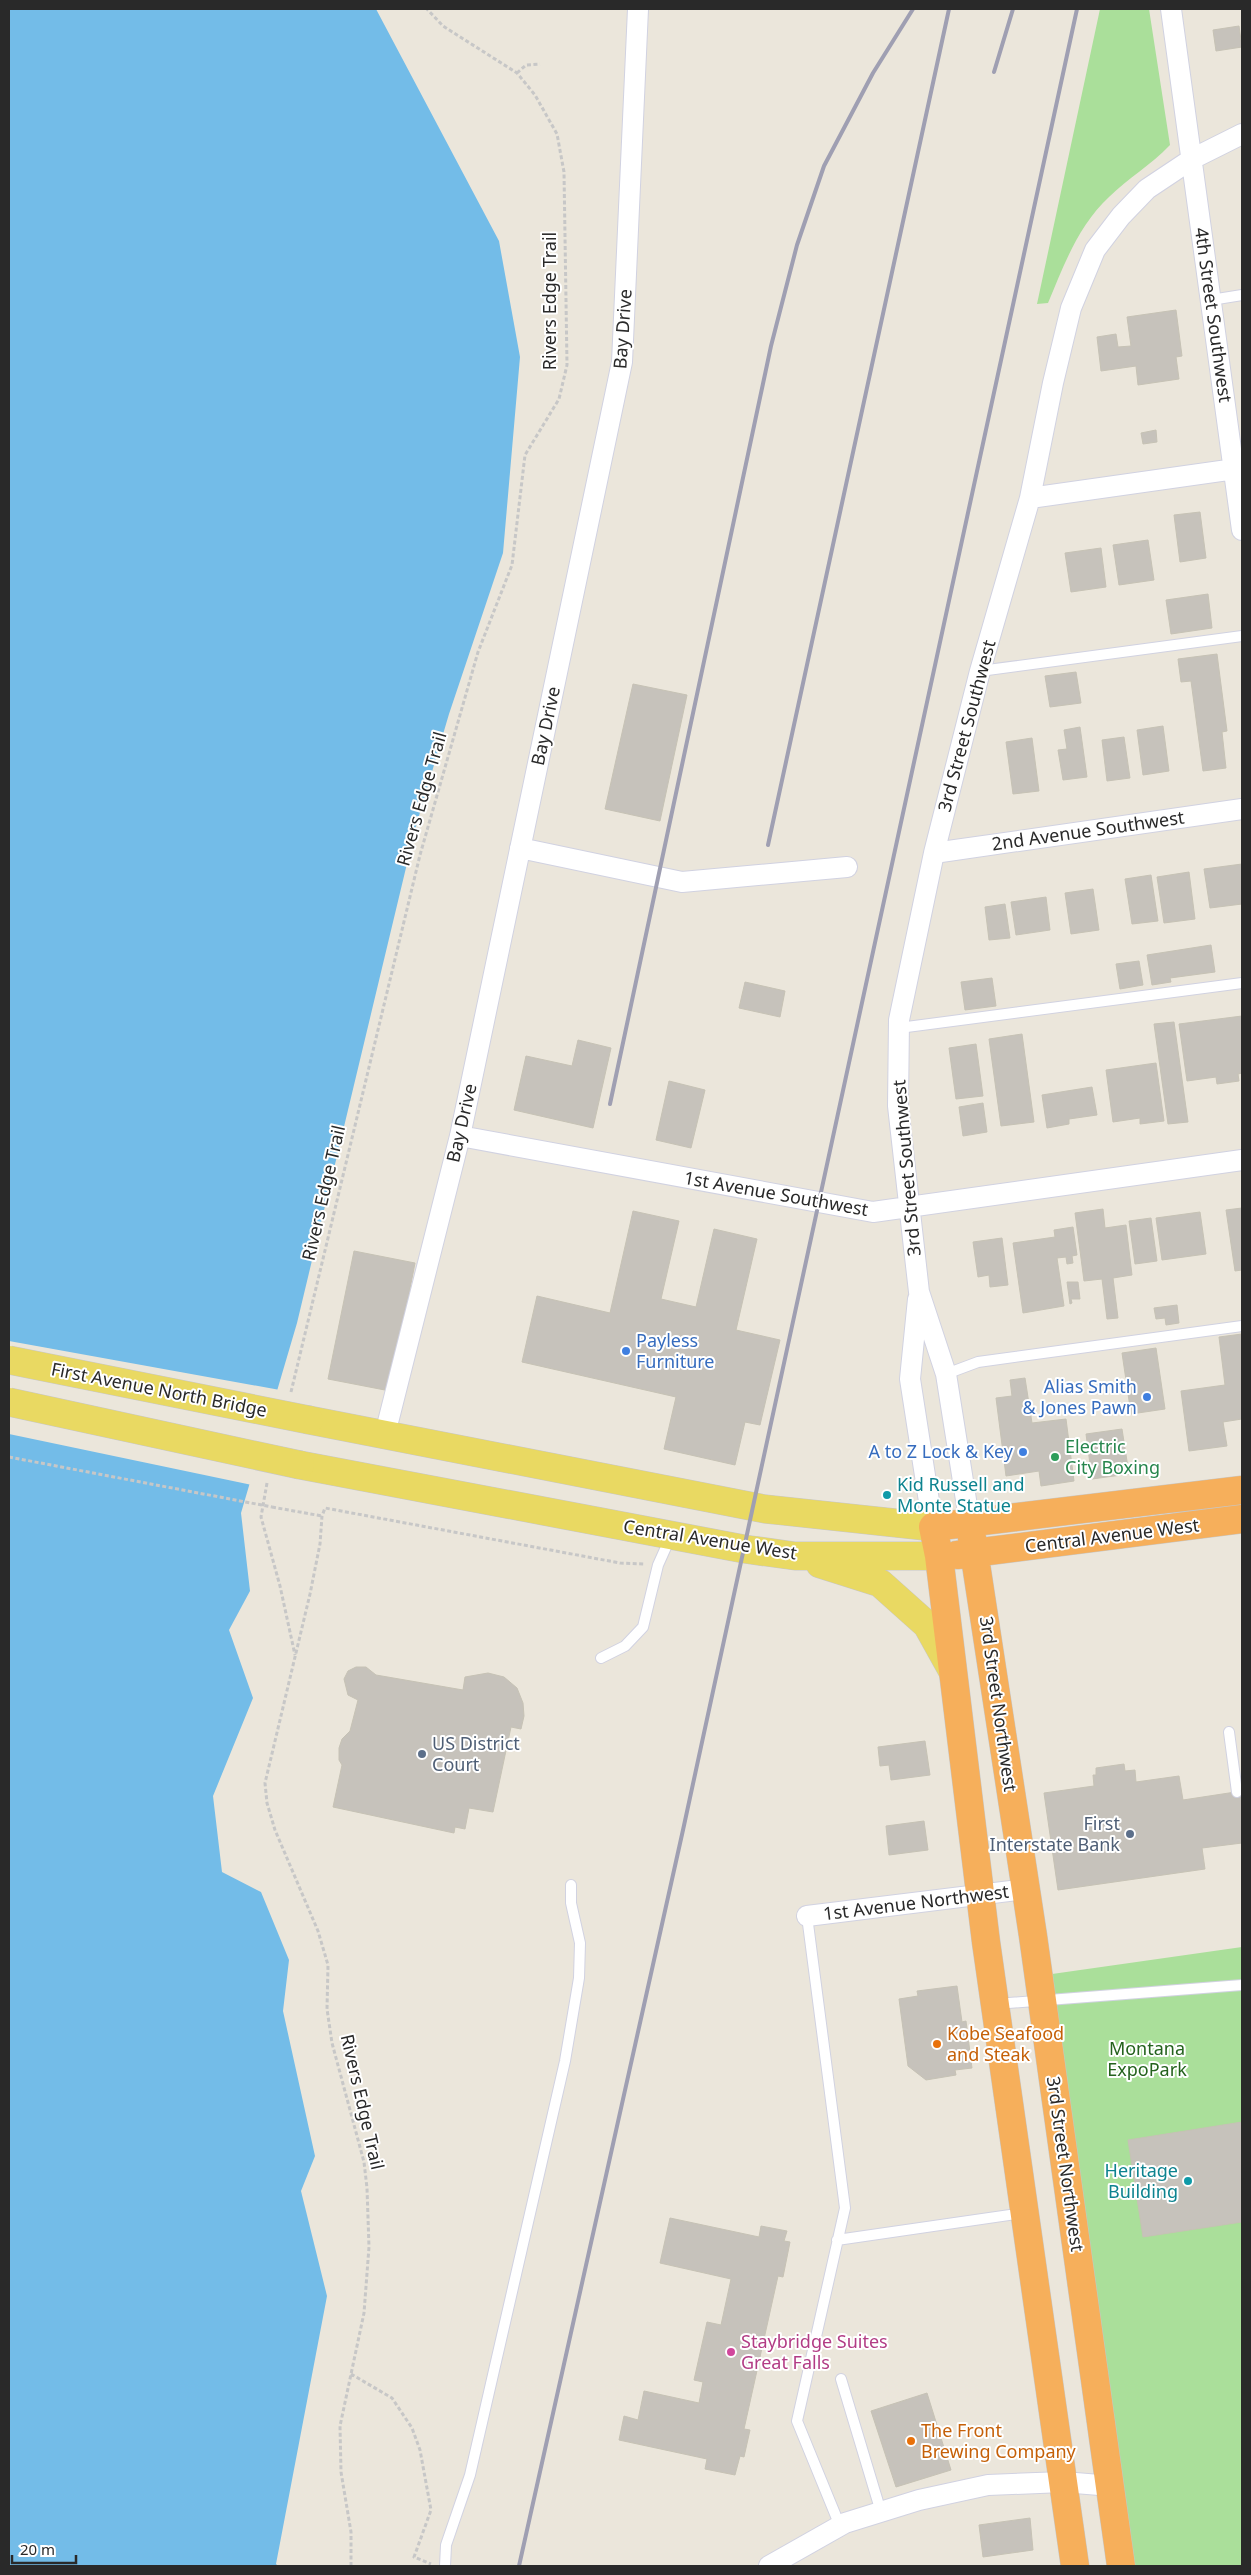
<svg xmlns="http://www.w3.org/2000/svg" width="1251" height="2575" viewBox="0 0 1251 2575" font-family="'Noto Sans',sans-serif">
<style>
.green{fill:#aadf9a}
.water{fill:#73bce8}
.pier{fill:#ebe6db}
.building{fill:#c6c2bb;stroke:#c6c2b5}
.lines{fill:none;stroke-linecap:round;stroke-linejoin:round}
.lane-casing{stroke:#d1d2e1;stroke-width:12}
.street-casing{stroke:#d1d2e1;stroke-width:22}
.primary-casing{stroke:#c7c7c7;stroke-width:29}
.highway-casing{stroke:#c7c7c7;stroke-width:29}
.path{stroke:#c7c7c7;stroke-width:3;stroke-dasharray:4 2.5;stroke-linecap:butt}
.lane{stroke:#fff;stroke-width:10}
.street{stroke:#fff;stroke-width:20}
.primary{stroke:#e9d962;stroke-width:28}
.highway{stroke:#f6af5b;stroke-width:28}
.rail{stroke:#9f9fb2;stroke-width:4}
.primary-bridge-casing{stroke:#c7c7c7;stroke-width:29;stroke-linecap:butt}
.path-bridge{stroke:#c7c7c7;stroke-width:3;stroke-dasharray:4 2.5;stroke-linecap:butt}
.primary-bridge{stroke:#e9d962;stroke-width:28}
.shop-dot{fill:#3f7fe0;stroke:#fff;stroke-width:2}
.leisure-dot{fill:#2e9e5b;stroke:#fff;stroke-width:2}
.culture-dot{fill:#0f9aa8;stroke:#fff;stroke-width:2}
.service-dot{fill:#5c6f8a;stroke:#fff;stroke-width:2}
.food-dot{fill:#e8710a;stroke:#fff;stroke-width:2}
.hotel-dot{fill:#d1479c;stroke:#fff;stroke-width:2}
.labels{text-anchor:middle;stroke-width:4;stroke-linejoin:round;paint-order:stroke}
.street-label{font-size:18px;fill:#292929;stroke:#fff}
.shop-label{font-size:18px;fill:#366cbe;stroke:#fff;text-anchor:end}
.leisure-label{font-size:18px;fill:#27864d;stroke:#fff;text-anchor:start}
.culture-label{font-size:18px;fill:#0d838f;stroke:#fff;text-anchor:start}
.service-label{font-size:18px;fill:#4e5e75;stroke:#fff;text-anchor:start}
.food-label{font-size:18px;fill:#c56008;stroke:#fff;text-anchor:start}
.park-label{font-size:18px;fill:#24621d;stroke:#fff}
.hotel-label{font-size:18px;fill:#b23c85;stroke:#fff;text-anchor:start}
</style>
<rect width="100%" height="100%" fill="#ebe6db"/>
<path class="green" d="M 1100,9 L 1149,9 L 1170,145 C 1151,165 1128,178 1109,197 C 1078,226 1064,265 1048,303 L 1037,304 Z
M 1242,1947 L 1242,2566 L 1121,2566 L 1038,1976 Z"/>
<path class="water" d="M 9,9 L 376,9 L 499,241 L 520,357 L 503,553 L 449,714 L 416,826 L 297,1323 L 241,1513 L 250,1591 L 229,1630 L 253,1698 L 213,1796 L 222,1872 L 261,1892 L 289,1960 L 283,2011 L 315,2156 L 301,2191 L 327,2296 L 276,2564 L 278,2566 L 9,2566 Z"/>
<path class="pier" d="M 9,1341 L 280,1390 L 252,1485 L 9,1434 Z"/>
<path class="building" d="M 1239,26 L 1242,47 L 1216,51 L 1213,30 Z
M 1176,310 L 1182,356 L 1176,357 L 1179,379 L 1138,385 L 1136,366 L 1101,371 L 1097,337 L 1116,334 L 1118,347 L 1131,346 L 1127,317 Z
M 1156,430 L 1157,442 L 1143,444 L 1141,433 Z
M 1200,512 L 1206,558 L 1180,562 L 1174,515 Z
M 1148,540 L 1154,580 L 1119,585 L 1113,545 Z
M 1101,548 L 1106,587 L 1071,592 L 1065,553 Z
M 1208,594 L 1212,628 L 1171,634 L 1166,600 Z
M 1217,654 L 1227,731 L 1222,732 L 1226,768 L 1203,771 L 1191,681 L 1181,682 L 1178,659 Z
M 1076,672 L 1081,703 L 1050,707 L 1045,676 Z
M 633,684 L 687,695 L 660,821 L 605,809 Z
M 1163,726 L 1169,771 L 1143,775 L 1137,730 Z
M 1080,727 L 1087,777 L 1063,780 L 1058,750 L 1067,749 L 1064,730 Z
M 1124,737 L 1130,778 L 1107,781 L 1102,740 Z
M 1032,738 L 1039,791 L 1013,794 L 1006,742 Z
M 1242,864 L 1242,904 L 1210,908 L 1204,869 Z
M 1189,872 L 1195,919 L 1164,923 L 1157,877 Z
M 1151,875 L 1158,921 L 1132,924 L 1125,879 Z
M 1093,889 L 1099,930 L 1071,934 L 1065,893 Z
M 1046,897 L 1050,930 L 1016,935 L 1011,902 Z
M 1005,904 L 1010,938 L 989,940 L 985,907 Z
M 1211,945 L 1215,972 L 1170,978 L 1171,982 L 1152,985 L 1147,955 Z
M 1139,961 L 1143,985 L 1120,989 L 1116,964 Z
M 992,978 L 996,1006 L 965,1010 L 961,982 Z
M 745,982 L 785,991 L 780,1017 L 739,1008 Z
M 1242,1016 L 1242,1073 L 1238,1074 L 1239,1081 L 1217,1084 L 1216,1077 L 1187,1081 L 1179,1024 Z
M 1174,1022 L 1188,1122 L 1168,1124 L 1154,1024 Z
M 1022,1034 L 1034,1122 L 1001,1126 L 989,1039 Z
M 578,1040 L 611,1048 L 593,1128 L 514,1110 L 526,1056 L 572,1066 Z
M 976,1044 L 983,1096 L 956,1099 L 949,1048 Z
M 1156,1063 L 1164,1121 L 1140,1124 L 1140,1118 L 1113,1122 L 1106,1070 Z
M 669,1081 L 705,1090 L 691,1148 L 656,1140 Z
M 1092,1087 L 1097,1115 L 1069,1119 L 1069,1124 L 1047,1128 L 1042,1095 Z
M 983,1103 L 987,1132 L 963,1136 L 959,1107 Z
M 1242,1208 L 1242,1270 L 1235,1271 L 1226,1210 Z
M 1103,1209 L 1105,1228 L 1126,1225 L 1132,1275 L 1113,1278 L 1118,1318 L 1107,1319 L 1102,1279 L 1084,1281 L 1075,1213 Z
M 633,1211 L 679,1221 L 661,1299 L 696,1307 L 714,1229 L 757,1239 L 736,1330 L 780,1340 L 760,1425 L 745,1422 L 735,1465 L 664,1449 L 676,1397 L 522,1362 L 537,1296 L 610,1313 Z
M 1200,1212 L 1206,1254 L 1162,1260 L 1156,1218 Z
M 1151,1218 L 1157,1261 L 1135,1264 L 1129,1221 Z
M 1073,1227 L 1077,1255 L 1072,1256 L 1073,1263 L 1067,1264 L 1066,1257 L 1057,1258 L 1064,1306 L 1023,1313 L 1013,1243 L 1055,1237 L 1054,1230 Z
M 1002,1238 L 1008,1285 L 990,1287 L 989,1275 L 978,1277 L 973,1242 Z
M 354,1251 L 415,1263 L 390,1391 L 328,1379 Z
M 1067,1282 L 1078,1282 L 1080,1299 L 1071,1299 L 1072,1303 L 1070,1304 Z
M 1177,1305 L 1179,1323 L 1166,1325 L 1165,1318 L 1156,1319 L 1154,1308 Z
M 1242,1334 L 1242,1419 L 1223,1422 L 1227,1446 L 1189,1451 L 1181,1391 L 1225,1385 L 1219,1337 Z
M 1156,1348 L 1165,1409 L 1131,1414 L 1122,1353 Z
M 1025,1378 L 1032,1423 L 1066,1419 L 1074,1481 L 1041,1486 L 1039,1471 L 1006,1476 L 996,1398 L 1012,1396 L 1010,1380 Z
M 1122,1429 L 1129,1474 L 1092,1479 L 1086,1434 Z
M 356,1667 L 366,1667 L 376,1675 L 463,1690 L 465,1677 L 488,1673 L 504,1677 L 517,1688 L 523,1703 L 524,1716 L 521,1729 L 511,1727 L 493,1812 L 469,1808 L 465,1829 L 455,1827 L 454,1833 L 333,1807 L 342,1765 L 339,1760 L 339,1748 L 342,1739 L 350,1731 L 358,1700 L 348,1695 L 344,1679 L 348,1671 Z
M 925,1741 L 930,1775 L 891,1780 L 889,1765 L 880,1766 L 878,1747 Z
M 1124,1764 L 1125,1771 L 1135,1770 L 1136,1782 L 1179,1776 L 1183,1800 L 1242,1791 L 1242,1843 L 1202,1848 L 1205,1869 L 1058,1890 L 1044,1793 L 1094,1786 L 1093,1775 L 1096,1775 L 1096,1768 Z
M 924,1821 L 928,1850 L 889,1855 L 886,1826 Z
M 957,1986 L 962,2022 L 966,2021 L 972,2068 L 955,2070 L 956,2075 L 926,2080 L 908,2066 L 899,1999 L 918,1996 L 917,1991 Z
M 1242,2122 L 1242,2222 L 1143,2237 L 1128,2140 Z
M 670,2218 L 759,2237 L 761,2226 L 787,2231 L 784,2241 L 790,2242 L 783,2277 L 778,2276 L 744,2429 L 750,2430 L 744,2457 L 740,2456 L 735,2475 L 705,2469 L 707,2459 L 619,2440 L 624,2416 L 638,2420 L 644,2391 L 699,2403 L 703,2382 L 694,2380 L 707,2322 L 721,2325 L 731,2279 L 660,2263 Z
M 927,2393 L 951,2470 L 896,2487 L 871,2411 Z
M 1030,2518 L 1033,2550 L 983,2557 L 979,2525 Z"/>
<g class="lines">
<defs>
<path id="lane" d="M 1211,300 L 1242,295
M 980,671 L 1242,636
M 899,1028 L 1242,983
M 946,1374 L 978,1362 L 1242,1326
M 601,1658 L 625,1646 L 643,1627 L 658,1565 L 671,1536
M 1229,1732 L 1237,1792
M 807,1916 L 845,2208 L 797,2421 L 840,2526
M 996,2004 L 1242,1985
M 837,2240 L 1023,2213
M 841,2379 L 881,2512
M 445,2566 L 446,2545 L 470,2475 L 565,2061 L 579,1978 L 580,1943 L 571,1903 L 571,1885"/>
<path id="street" d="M 1171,9 L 1242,530
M 1030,498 L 1242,468
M 520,848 L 682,882 L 847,867
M 934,853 L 1242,809
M 460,1136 L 873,1212 L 1242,1160
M 918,1299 L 910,1379 L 933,1527
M 385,1434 L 460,1136 L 622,362 L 638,9
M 970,1525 L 946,1374 L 919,1292 L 898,1106 L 899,1020 L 934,853 L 980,671 L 1030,498 L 1053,383 L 1071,308 L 1095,250 L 1121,216 L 1147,189 L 1192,159 L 1242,134
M 807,1916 L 1026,1889
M 769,2566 L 845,2523 L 919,2500 L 988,2485 L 1063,2482 L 1112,2486"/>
<path id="primary" d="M 309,1420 L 765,1509 L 933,1527
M 300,1465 L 744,1549 L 795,1556 L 939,1556
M 820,1564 L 880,1583 L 927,1625 L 952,1670"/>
<path id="highway" d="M 970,1525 L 1033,1936 L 1121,2566
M 957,1555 L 1242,1519
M 1075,2566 L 986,1942 L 939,1556 L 933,1527 L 1242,1490"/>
</defs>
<use href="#lane" class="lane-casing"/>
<use href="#street" class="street-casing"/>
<use href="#primary" class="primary-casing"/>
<use href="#highway" class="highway-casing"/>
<path class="path" d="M 517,73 L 526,65 L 540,64
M 291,1392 L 420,855 L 478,652 L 512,565 L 525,455 L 559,399 L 567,365 L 564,172 L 557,134 L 535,95 L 517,73 L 443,26 L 427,9
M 267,1483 L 261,1517 L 280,1586 L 295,1655
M 272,1507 L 322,1516
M 351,2374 L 392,2398 L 412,2428 L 420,2450 L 431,2510 L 414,2557 L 431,2564
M 351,2566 L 351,2532 L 341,2472 L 340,2426 L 364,2313 L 369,2247 L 367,2188 L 364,2162 L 332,2043 L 327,2009 L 328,1965 L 318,1931 L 275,1830 L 267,1803 L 265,1783 L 310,1594 L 320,1544 L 322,1516 L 325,1508 L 620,1563 L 644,1564"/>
<use href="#lane" class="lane"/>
<use href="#street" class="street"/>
<use href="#primary" class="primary"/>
<use href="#highway" class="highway"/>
<path class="rail" d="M 994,72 L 1013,9
M 768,845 L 949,9
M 610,1104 L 771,346 L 797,245 L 824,166 L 873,73 L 913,9
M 519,2566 L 683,1830 L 1077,9"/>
<defs>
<path id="primary-bridge" d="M 9,1360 L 309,1420
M 9,1402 L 300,1465"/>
</defs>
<use href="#primary-bridge" class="primary-bridge-casing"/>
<path class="path-bridge" d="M 9,1457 L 272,1507"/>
<use href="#primary-bridge" class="primary-bridge"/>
</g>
<g class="shop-dot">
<circle cx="626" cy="1351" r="5"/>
<circle cx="1147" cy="1397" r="5"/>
<circle cx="1023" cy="1452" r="5"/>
</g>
<circle class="leisure-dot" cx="1055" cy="1457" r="5"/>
<g class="culture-dot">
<circle cx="887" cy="1495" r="5"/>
<circle cx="1188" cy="2181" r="5"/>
</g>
<g class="service-dot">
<circle cx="422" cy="1754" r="5"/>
<circle cx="1130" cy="1834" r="5"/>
</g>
<g class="food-dot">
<circle cx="937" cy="2044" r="5"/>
<circle cx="911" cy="2441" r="5"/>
</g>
<circle class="hotel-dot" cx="731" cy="2352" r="5"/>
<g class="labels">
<g class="street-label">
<text transform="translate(550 301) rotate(-90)" y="6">Rivers Edge Trail</text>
<text transform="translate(1213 315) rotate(82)" y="6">4th Street Southwest</text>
<text transform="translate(623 329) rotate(-86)" y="6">Bay Drive</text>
<text transform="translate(546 726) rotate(-78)" y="6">Bay Drive</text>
<text transform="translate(967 726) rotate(-75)" y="6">3rd Street Southwest</text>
<text transform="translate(422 799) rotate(-74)" y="6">Rivers Edge Trail</text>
<text transform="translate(1088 831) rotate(-8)" y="6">2nd Avenue Southwest</text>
<text transform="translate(462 1123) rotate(-77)" y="6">Bay Drive</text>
<text transform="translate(907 1168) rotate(-95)" y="6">3rd Street Southwest</text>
<text transform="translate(324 1193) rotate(-77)" y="6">Rivers Edge Trail</text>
<text transform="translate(776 1194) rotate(10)" y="6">1st Avenue Southwest</text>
<text transform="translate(159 1390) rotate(11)" y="6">First Avenue North Bridge</text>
<text transform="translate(1112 1536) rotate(-7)" y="6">Central Avenue West</text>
<text transform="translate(710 1540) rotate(9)" y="6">Central Avenue West</text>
<text transform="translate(998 1704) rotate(82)" y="6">3rd Street Northwest</text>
<text transform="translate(916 1903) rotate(-7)" y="6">1st Avenue Northwest</text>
<text transform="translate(362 2102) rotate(77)" y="6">Rivers Edge Trail</text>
<text transform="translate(1065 2164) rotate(82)" y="6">3rd Street Northwest</text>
</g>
<g class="shop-label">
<text x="636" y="1347" text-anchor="start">Payless<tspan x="636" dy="21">Furniture</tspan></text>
<text x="1137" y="1393">Alias Smith<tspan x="1137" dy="21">&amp; Jones Pawn</tspan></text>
<text x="1013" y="1458">A to Z Lock &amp; Key</text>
</g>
<g class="leisure-label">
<text x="1065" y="1453">Electric<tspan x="1065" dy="21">City Boxing</tspan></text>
</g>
<g class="culture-label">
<text x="897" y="1491">Kid Russell and<tspan x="897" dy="21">Monte Statue</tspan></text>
<text x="1178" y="2177" text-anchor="end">Heritage<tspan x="1178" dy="21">Building</tspan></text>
</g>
<g class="service-label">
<text x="432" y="1750">US District<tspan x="432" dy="21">Court</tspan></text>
<text x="1120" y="1830" text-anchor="end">First<tspan x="1120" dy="21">Interstate Bank</tspan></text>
</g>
<g class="food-label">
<text x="947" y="2040">Kobe Seafood<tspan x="947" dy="21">and Steak</tspan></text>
<text x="921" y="2437">The Front<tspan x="921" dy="21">Brewing Company</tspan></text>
</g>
<g class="park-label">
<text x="1147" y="2055">Montana<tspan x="1147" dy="21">ExpoPark</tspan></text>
</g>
<g class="hotel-label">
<text x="741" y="2348">Staybridge Suites<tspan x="741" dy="21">Great Falls</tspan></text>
</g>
</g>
<rect width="1251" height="2575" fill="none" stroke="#292929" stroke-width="20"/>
<path d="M12 2555v8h64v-8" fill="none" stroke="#292929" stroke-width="2.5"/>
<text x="20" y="2555" font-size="15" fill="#292929" stroke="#ffffff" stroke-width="4" paint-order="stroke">20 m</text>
</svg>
